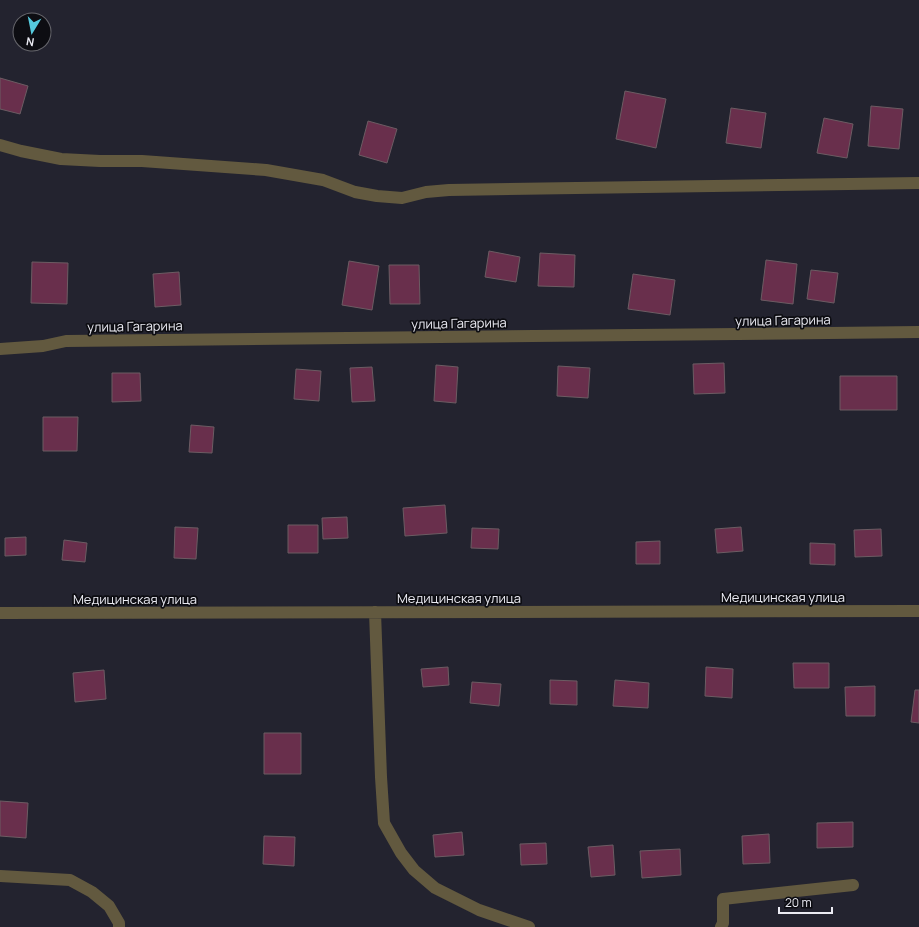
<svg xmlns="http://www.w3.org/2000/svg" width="919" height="927" viewBox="0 0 919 927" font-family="Manrope,sans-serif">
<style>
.building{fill:#692f4c;stroke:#6c5c63}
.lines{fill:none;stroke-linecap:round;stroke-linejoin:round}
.minor{stroke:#62593f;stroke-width:12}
.labels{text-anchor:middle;stroke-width:3.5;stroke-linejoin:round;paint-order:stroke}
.street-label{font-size:13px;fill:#ebebf3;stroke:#0d0d12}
</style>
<rect width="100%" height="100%" fill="#23232f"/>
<path class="building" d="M 0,78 L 28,86 L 20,114 L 0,109 Z
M 625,91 L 666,99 L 656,148 L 616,139 Z
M 871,106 L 903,109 L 899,149 L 868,146 Z
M 731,108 L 766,113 L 761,148 L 726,143 Z
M 824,118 L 853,124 L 847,158 L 817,153 Z
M 368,121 L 397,129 L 387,163 L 359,155 Z
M 489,251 L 520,257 L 516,282 L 485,277 Z
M 540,253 L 575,255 L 574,287 L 538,286 Z
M 766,260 L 797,264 L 793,304 L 761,300 Z
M 349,261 L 379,266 L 372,310 L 342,305 Z
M 32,262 L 68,263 L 67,304 L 31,303 Z
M 389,265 L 419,265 L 420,304 L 390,304 Z
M 811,270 L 838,273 L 834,303 L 807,299 Z
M 179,272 L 181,305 L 155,307 L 153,274 Z
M 633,274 L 675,280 L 670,315 L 628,309 Z
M 724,363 L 725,393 L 694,394 L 693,364 Z
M 436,365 L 458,367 L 456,403 L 434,401 Z
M 558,366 L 590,368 L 588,398 L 557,396 Z
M 372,367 L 375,401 L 352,402 L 350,368 Z
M 296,369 L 321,371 L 319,401 L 294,399 Z
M 112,373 L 140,373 L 141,401 L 112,402 Z
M 840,376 L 897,376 L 897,410 L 840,410 Z
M 43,417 L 78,417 L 77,451 L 43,451 Z
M 191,425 L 214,427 L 212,453 L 189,452 Z
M 445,505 L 447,533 L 405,536 L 403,508 Z
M 347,517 L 348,538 L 323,539 L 322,518 Z
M 288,525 L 318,525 L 318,553 L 288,553 Z
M 175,527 L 198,528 L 196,559 L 174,558 Z
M 741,527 L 743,551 L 717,553 L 715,529 Z
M 472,528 L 499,529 L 498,549 L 471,548 Z
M 881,529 L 882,556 L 855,557 L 854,530 Z
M 26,537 L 26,555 L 5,556 L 5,538 Z
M 64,540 L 87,543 L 85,562 L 62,560 Z
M 660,541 L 660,564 L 636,564 L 636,542 Z
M 810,543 L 835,544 L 835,565 L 810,564 Z
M 793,663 L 829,663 L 829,688 L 794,688 Z
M 448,667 L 449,685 L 423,687 L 421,669 Z
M 706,667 L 733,669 L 732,698 L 705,696 Z
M 104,670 L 106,699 L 75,702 L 73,673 Z
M 550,680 L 577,681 L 577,705 L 550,704 Z
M 615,680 L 649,683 L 648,708 L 613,706 Z
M 472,682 L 501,684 L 499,706 L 470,703 Z
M 875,686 L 875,716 L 846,716 L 845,687 Z
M 915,690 L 919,690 L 919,723 L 911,722 Z
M 264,733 L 301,733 L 301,774 L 264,774 Z
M 0,801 L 28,803 L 26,838 L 0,836 Z
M 853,822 L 853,847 L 817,848 L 817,823 Z
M 462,832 L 464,855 L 435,857 L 433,835 Z
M 769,834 L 770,863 L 743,864 L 742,836 Z
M 264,836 L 295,837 L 294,866 L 263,864 Z
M 546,843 L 547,864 L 521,865 L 520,844 Z
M 613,845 L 615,875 L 591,877 L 588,847 Z
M 680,849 L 681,875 L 642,878 L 640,851 Z"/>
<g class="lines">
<path class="minor" d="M 0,145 L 21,151 L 61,159 L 100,161 L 142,161 L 266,170 L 323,180 L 355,192 L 377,196 L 402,198 L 426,192 L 449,190 L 919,183
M 0,349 L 43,346 L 66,341 L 919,332
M 375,612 L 381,777 L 384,823 L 401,853 L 414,870 L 435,888 L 479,910 L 529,927
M 0,613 L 919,611
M 0,876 L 70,880 L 92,892 L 109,906 L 119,923 L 119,927
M 721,927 L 723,923 L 723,899 L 853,885"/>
</g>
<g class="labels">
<g class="street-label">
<text transform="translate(783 320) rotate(-1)" y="5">улица Гагарина</text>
<text transform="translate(459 323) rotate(-1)" y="5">улица Гагарина</text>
<text transform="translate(135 326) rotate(-1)" y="5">улица Гагарина</text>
<text x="783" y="602">Медицинская улица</text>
<text x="459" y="603">Медицинская улица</text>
<text x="135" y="604">Медицинская улица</text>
</g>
</g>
<g transform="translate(32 32) rotate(190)"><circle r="19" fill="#0d0d12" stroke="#66666c"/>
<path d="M0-3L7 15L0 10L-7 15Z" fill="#55cade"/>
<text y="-6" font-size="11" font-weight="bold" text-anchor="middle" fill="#ebebf3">N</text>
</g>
<path d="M779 907v6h53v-6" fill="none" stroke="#ebebf3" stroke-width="2"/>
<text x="785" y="907" font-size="12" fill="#ebebf3" stroke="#0d0d12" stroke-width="3" paint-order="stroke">20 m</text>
</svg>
